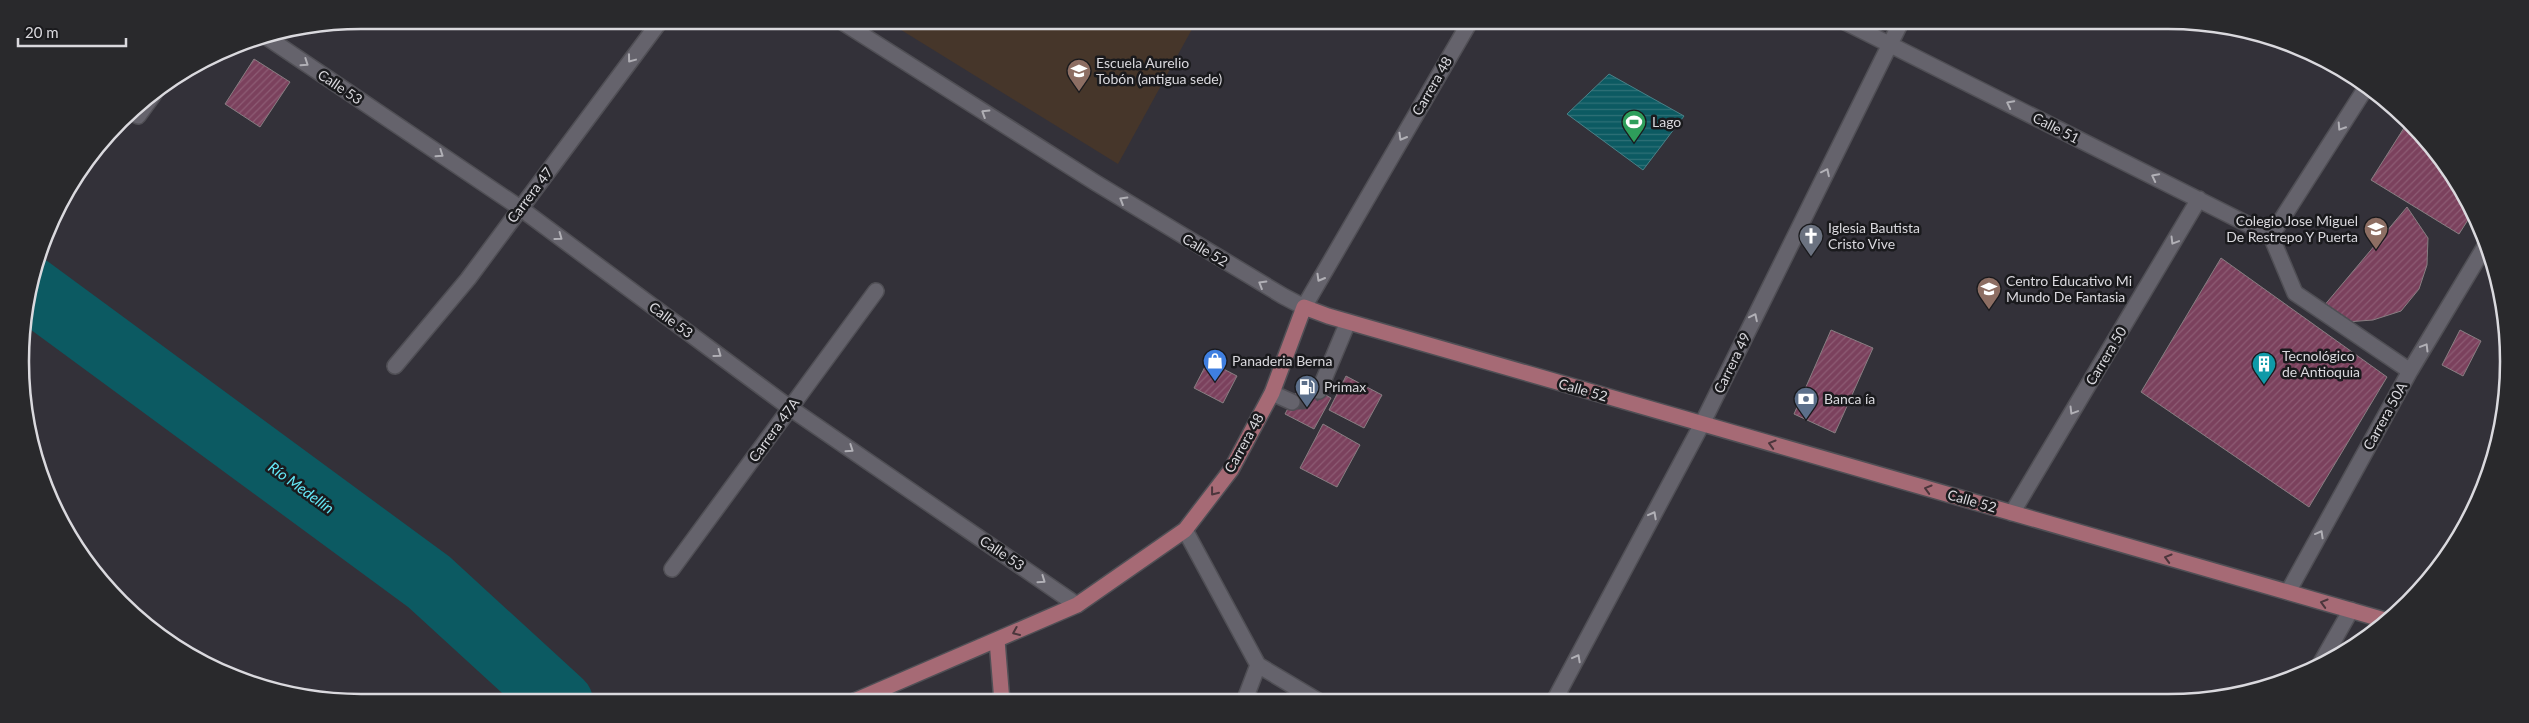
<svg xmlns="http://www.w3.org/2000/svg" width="2529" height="723" viewBox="0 0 2529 723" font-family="Lato,sans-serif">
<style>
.education{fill:#46362a}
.water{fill:url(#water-rules);stroke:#4a8087}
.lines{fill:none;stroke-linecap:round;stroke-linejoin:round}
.river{stroke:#0c5a62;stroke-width:65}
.building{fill:url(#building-hatch);stroke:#887e82}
.minor-tunnel{stroke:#4c4a52;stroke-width:15;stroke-dasharray:15 8;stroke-linecap:butt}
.minor-casing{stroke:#504f55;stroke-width:18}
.major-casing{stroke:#504f55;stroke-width:18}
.minor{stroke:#65636c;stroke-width:15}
.major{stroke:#a66a75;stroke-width:15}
.oneway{stroke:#b1b0b6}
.oneway2{stroke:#4b363c}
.labels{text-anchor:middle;stroke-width:5;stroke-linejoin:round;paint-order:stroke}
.poi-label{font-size:14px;fill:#dad9de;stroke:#1a1a1d;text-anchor:start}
.street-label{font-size:14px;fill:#dad9de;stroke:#1a1a1d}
.water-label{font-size:15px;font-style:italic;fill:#65e9f8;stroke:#1a1a1d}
.rim{fill:none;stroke:#dad9de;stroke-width:2.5}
</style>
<defs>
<pattern id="water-rules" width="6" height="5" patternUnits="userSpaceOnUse" patternTransform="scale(1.25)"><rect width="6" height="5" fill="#0c5a62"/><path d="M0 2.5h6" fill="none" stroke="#2f7178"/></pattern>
<pattern id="building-hatch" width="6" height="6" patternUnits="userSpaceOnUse" patternTransform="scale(1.25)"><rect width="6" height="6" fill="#7b415d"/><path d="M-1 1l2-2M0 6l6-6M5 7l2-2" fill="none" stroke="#8d5c74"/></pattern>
</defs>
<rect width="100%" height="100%" fill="#333139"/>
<path class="education" d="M 885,20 L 1197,20 L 1118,164 Z"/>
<path class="water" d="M 1609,74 L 1684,116 L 1643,170 L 1567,114 Z"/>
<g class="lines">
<path class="river" d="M 29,288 L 429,582 L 561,703"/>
</g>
<path class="building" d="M 254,59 L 290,82 L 260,127 L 225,104 Z
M 2409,120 L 2451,172 L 2473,212 L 2459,234 L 2371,180 Z
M 2407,207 L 2428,238 L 2427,265 L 2419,289 L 2401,311 L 2373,320 L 2346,322 L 2323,307 Z
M 2221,258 L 2387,377 L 2309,507 L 2141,392 Z
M 1831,330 L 1873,348 L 1835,433 L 1794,414 Z
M 2460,330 L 2481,341 L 2463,376 L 2442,365 Z
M 1208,361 L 1237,376 L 1223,403 L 1194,388 Z
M 1346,376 L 1382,395 L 1364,428 L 1329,410 Z
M 1302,382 L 1331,398 L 1314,429 L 1285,414 Z
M 1323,424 L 1360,445 L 1337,487 L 1300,468 Z"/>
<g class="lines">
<path class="minor-tunnel" d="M 1292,402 L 1303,402 L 1319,391"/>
<defs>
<path id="minor" d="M 839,20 L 1096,183 L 1283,296 L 1304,307 L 1471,20
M 1841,20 L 2271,236
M 265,36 L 520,208 L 790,408 L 1077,605
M 138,116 L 154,94
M 2271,236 L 2295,293 L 2410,371
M 2271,236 L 2367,86
M 395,366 L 468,279 L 661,20
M 1319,391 L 1348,322
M 1272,393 L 1292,402
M 2012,513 L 2199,199
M 1185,530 L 1258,665 L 1244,702
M 672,569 L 876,291
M 2288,592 L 2410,371 L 2487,243
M 1258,665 L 1320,702
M 2318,668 L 2351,610
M 1554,701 L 1702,424 L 1902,20"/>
<path id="major" d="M 997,640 L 1002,702
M 852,702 L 1077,605 L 1185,530 L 1231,470 L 1272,393 L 1304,307 L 1328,316 L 2388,621"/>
</defs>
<use href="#minor" class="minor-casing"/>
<use href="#major" class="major-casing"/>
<use href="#minor" class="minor"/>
<use href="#major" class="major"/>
</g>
<defs><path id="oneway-chevron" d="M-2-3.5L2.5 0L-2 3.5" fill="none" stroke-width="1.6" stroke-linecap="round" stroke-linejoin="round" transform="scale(1.25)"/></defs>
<g class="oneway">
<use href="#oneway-chevron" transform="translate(631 59) rotate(127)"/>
<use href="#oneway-chevron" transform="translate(305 63) rotate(34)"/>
<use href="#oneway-chevron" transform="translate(2010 104) rotate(-153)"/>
<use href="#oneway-chevron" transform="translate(985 113) rotate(-148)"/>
<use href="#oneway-chevron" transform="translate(2341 127) rotate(123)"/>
<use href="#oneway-chevron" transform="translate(1402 137) rotate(120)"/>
<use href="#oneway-chevron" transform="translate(440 154) rotate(34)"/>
<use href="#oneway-chevron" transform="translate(1826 172) rotate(-64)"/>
<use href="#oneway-chevron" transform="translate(2155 177) rotate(-153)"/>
<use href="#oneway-chevron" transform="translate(1123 200) rotate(-149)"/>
<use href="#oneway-chevron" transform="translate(559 237) rotate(36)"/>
<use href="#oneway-chevron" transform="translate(2174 241) rotate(121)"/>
<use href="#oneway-chevron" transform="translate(1320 278) rotate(120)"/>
<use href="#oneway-chevron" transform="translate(1262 284) rotate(-149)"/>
<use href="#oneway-chevron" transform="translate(1754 317) rotate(-64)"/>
<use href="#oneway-chevron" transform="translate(2425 347) rotate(-59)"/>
<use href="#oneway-chevron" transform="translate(718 354) rotate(36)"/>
<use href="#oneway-chevron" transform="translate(2073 411) rotate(121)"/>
<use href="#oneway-chevron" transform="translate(850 449) rotate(34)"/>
<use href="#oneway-chevron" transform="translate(1653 515) rotate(-62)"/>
<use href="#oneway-chevron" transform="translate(2320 534) rotate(-61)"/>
<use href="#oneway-chevron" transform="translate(1042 580) rotate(35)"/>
<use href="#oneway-chevron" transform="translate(1577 658) rotate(-62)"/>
</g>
<g class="oneway2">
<use href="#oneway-chevron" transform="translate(1772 444) rotate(-164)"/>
<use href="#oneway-chevron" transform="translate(1928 489) rotate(-164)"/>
<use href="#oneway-chevron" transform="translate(1214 492) rotate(128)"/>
<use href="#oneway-chevron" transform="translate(2168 558) rotate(-164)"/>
<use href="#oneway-chevron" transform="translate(2324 603) rotate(-164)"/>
<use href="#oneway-chevron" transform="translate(1016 632) rotate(157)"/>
</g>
<defs>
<symbol id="school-pin" viewBox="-11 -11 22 30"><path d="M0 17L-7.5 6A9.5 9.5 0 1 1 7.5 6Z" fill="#8d6e63" stroke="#1a1a1d"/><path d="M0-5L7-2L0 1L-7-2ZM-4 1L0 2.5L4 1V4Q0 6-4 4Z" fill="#fff"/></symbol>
<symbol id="stadium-pin" viewBox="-11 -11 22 30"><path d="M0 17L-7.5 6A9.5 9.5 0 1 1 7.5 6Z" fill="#2e9e5b" stroke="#1a1a1d"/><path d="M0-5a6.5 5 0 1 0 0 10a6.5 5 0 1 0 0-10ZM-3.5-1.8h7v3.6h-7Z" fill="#fff"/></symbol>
<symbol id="church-pin" viewBox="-11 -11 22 30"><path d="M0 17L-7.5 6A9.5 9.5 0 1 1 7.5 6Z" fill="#6b7280" stroke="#1a1a1d"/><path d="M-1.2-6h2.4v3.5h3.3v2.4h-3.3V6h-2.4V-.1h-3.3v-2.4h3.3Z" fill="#fff"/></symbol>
<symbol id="shop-pin" viewBox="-11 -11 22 30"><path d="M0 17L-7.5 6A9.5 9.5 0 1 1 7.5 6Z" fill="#3f7fe0" stroke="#1a1a1d"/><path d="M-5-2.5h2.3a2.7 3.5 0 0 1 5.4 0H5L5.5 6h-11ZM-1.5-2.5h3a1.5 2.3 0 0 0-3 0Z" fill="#fff"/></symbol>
<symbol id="building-pin" viewBox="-11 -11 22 30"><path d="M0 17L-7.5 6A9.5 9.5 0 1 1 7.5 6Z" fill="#0f9aa8" stroke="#1a1a1d"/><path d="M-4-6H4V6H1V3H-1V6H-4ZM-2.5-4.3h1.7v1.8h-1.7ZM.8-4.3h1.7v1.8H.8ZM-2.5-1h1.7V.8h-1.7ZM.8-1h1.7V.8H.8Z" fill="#fff"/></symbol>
<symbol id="fuel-pin" viewBox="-11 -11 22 30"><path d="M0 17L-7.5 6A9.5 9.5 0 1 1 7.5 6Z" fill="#5c6f8a" stroke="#1a1a1d"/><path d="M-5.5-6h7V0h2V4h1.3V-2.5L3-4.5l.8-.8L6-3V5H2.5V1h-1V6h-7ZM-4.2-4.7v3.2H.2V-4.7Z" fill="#fff"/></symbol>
<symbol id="bank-pin" viewBox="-11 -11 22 30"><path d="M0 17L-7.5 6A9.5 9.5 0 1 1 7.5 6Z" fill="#5c6f8a" stroke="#1a1a1d"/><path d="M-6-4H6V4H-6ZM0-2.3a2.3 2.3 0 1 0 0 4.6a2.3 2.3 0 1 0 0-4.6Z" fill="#fff"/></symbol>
</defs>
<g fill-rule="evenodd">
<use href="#school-pin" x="1065" y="57" width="28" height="38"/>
<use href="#stadium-pin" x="1620" y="108" width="28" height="38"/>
<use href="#school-pin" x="2362" y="215" width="28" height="38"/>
<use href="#church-pin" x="1797" y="222" width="28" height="38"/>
<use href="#school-pin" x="1975" y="275" width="28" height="38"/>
<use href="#shop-pin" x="1201" y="347" width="28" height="38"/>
<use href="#building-pin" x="2250" y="350" width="28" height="38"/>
<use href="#fuel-pin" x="1293" y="373" width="28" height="38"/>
<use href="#bank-pin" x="1792" y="385" width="28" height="38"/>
</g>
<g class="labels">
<g class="poi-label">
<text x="1096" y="68">Escuela Aurelio<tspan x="1096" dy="16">Tobón (antigua sede)</tspan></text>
<text x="1652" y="127">Lago</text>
<text x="2358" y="226" text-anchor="end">Colegio Jose Miguel<tspan x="2358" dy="16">De Restrepo Y Puerta</tspan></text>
<text x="1828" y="233">Iglesia Bautista<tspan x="1828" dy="16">Cristo Vive</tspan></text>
<text x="2006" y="286">Centro Educativo Mi<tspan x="2006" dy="16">Mundo De Fantasia</tspan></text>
<text x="2282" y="361">Tecnológico<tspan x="2282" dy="16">de Antioquia</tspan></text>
<text x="1232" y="366">Panaderia Berna</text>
<text x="1324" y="392">Primax</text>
<text x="1824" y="404">Banca ía</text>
</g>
<g class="street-label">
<text transform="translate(1432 86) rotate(-60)" y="5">Carrera 48</text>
<text transform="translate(340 87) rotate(34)" y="5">Calle 53</text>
<text transform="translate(2056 128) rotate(27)" y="5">Calle 51</text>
<text transform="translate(530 195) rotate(-53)" y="5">Carrera 47</text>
<text transform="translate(1205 250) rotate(31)" y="5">Calle 52</text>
<text transform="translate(671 320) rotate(36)" y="5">Calle 53</text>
<text transform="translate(2106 356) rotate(-59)" y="5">Carrera 50</text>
<text transform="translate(1732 363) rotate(-64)" y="5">Carrera 49</text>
<text transform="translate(1583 390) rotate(16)" y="5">Calle 52</text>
<text transform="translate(2385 416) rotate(-61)" y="5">Carrera 50A</text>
<text transform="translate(774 430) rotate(-54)" y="5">Carrera 47A</text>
<text transform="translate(1244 443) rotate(-61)" y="5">Carrera 48</text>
<text transform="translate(1972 501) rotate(16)" y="5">Calle 52</text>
<text transform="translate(1002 553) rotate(34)" y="5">Calle 53</text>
</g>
<g class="water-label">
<text transform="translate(301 488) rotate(36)" y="5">Río Medellín</text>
</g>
</g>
<path d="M0 0H2529V723H0ZM361 29H2168A332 332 0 0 1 2500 361V362A332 332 0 0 1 2168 694H361A332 332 0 0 1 29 362V361A332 332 0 0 1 361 29Z" fill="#29292c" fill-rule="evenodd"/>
<path class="rim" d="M361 29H2168A332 332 0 0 1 2500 361V362A332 332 0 0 1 2168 694H361A332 332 0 0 1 29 362V361A332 332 0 0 1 361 29Z"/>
<path d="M18 38v8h108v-8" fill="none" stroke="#dad9de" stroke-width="2.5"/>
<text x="25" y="38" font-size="15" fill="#dad9de" stroke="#1a1a1d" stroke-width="4" paint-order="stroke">20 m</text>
</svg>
